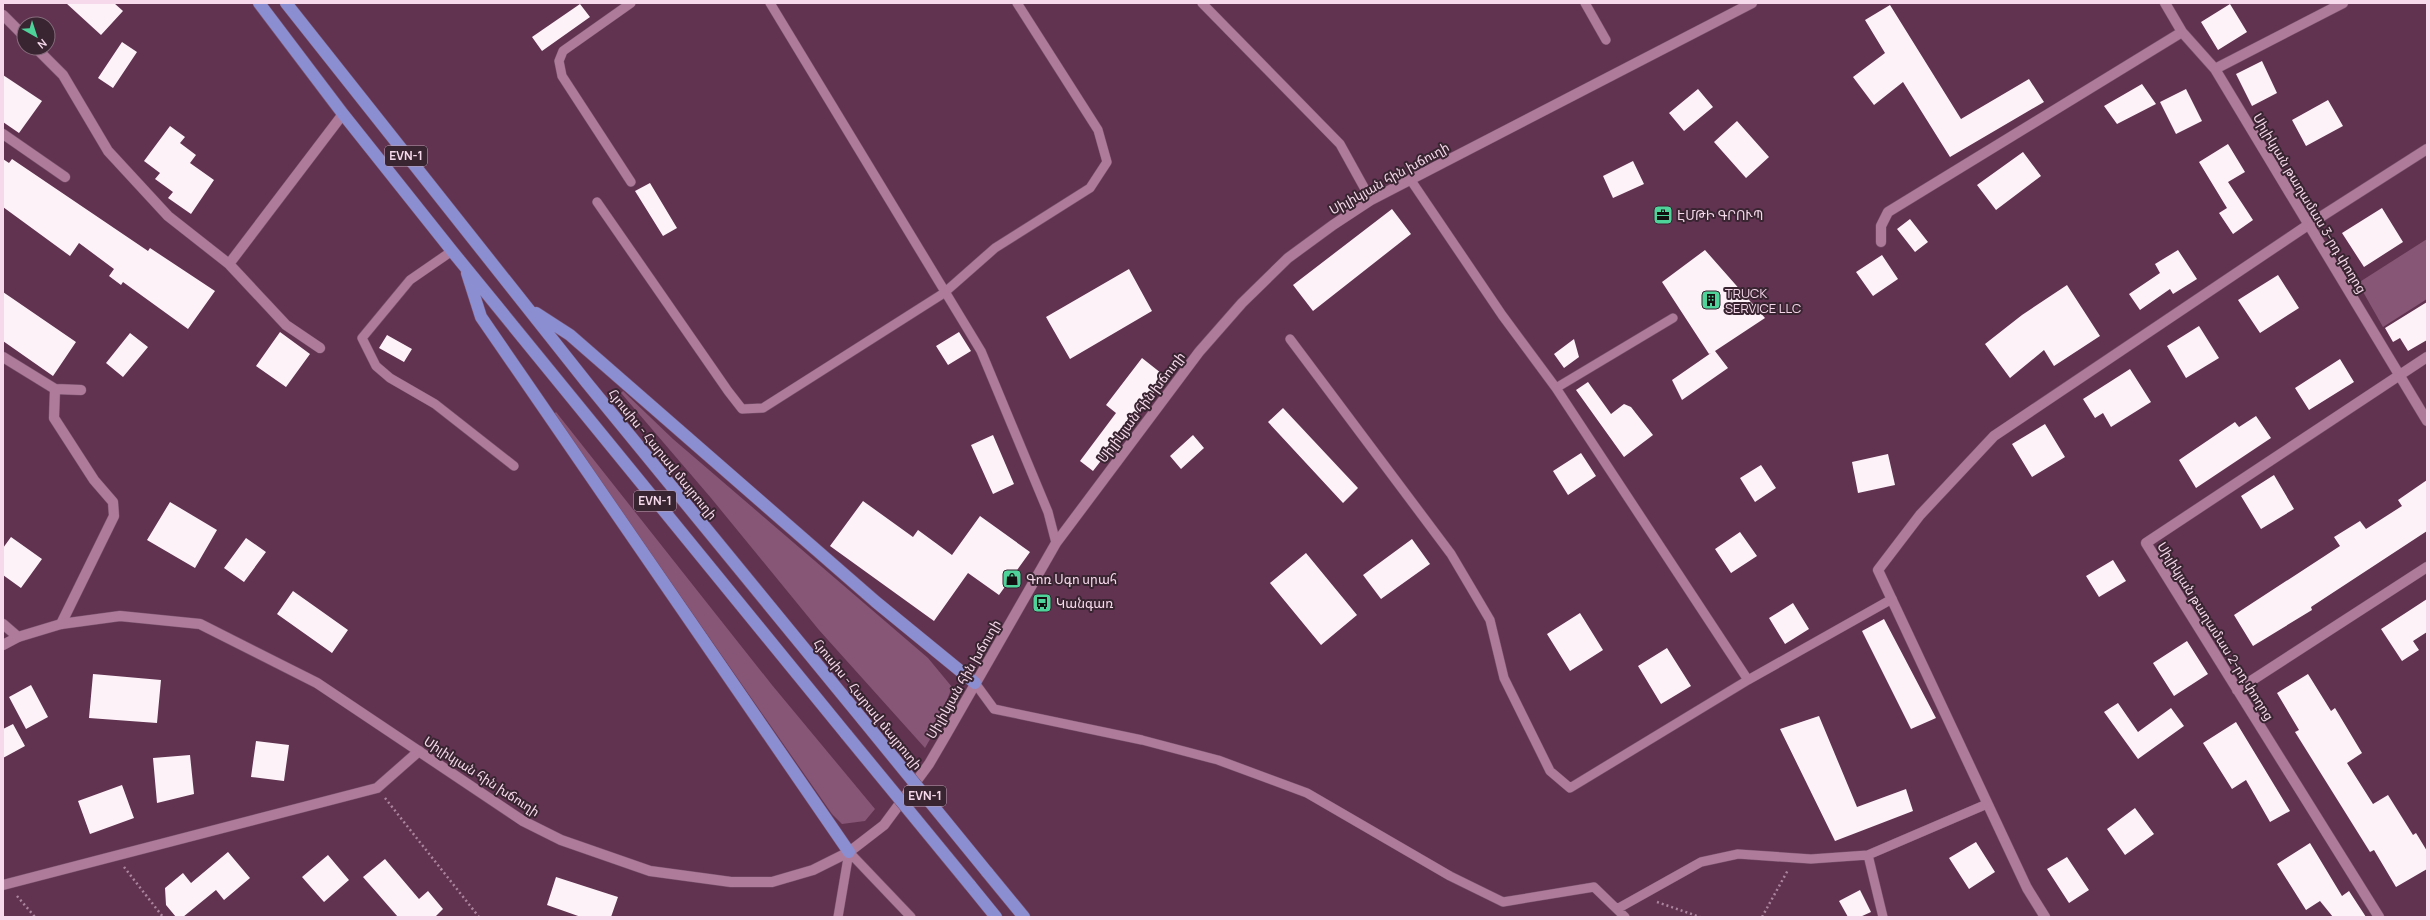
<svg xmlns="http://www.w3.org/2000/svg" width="2430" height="920" viewBox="0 0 2430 920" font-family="Manrope,'Noto Sans Armenian',sans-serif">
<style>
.green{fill:#875575}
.building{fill:#fef2f9}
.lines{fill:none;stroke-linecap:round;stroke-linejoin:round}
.lane-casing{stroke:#79536d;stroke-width:10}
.street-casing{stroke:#79536d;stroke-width:11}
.secondary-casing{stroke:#79536d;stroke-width:11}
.highway-casing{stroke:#79536d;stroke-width:13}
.path{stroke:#ab859d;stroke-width:2.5;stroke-dasharray:2 3;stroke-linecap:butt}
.lane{stroke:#af7b9b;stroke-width:9}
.street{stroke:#af7b9b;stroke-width:10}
.secondary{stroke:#af7b9b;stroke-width:10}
.highway{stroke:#8b8ed0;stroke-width:12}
.highway-bridge-casing{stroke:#79536d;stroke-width:13;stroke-linecap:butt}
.highway-bridge{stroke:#8b8ed0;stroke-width:12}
.labels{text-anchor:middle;stroke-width:4;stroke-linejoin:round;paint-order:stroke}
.shield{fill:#392431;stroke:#bda3b3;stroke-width:1}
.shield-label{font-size:12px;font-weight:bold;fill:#f6d9eb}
.street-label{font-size:13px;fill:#f6d9eb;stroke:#392431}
.poi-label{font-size:13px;fill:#f6d9eb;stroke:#392431;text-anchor:start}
</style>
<rect width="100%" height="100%" fill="#613351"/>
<path class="green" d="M 2427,239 L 2427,299 L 2383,327 L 2358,283 Z
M 623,391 L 673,439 L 928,658 L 952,687 L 937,727 L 925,748 L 819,630 L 711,498 L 621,393 Z
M 556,412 L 772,685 L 875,809 L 865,821 L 842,824 L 832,814 L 554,414 Z"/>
<path class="building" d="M 66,3 L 114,3 L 123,11 L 101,35 Z
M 580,4 L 590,17 L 542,51 L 532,37 Z
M 2230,4 L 2247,32 L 2218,50 L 2201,22 Z
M 1890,5 L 1961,119 L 2029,79 L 2044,102 L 1950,157 L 1903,82 L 1874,105 L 1853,77 L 1885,53 L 1865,20 Z
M 122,42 L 137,52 L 113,88 L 98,78 Z
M 2262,61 L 2277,93 L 2252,106 L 2236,74 Z
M 3,75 L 42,101 L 19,133 L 3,122 Z
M 2142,84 L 2156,104 L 2117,124 L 2104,106 Z
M 1698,89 L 1713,107 L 1684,131 L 1669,113 Z
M 2186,89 L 2202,121 L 2176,134 L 2160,102 Z
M 2328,100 L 2343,126 L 2306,146 L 2292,120 Z
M 1737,121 L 1769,157 L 1746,178 L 1714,142 Z
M 170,126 L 185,137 L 180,143 L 196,155 L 190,163 L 214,180 L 191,214 L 168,198 L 173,192 L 155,179 L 160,173 L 144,161 Z
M 2228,144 L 2245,172 L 2228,182 L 2253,220 L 2233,234 L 2219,213 L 2227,208 L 2199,162 Z
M 2023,152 L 2041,176 L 1996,210 L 1977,185 Z
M 3,159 L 9,163 L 12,159 L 148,251 L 150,248 L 215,291 L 188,329 L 123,282 L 121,285 L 109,276 L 114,269 L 79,243 L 70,256 L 3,207 Z
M 1633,161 L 1644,184 L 1613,198 L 1603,176 Z
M 650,183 L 677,228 L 663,236 L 635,191 Z
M 2382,208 L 2403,242 L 2364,267 L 2342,233 Z
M 1392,209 L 1411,234 L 1313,311 L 1293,285 Z
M 1910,219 L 1928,242 L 1915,252 L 1897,229 Z
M 1705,250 L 1765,318 L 1715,351 L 1728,368 L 1682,400 L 1672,380 L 1711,353 L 1709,354 L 1662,282 Z
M 2178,250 L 2197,279 L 2173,294 L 2170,289 L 2140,310 L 2129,294 L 2160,273 L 2155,264 Z
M 1882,255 L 1898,279 L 1873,296 L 1856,272 Z
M 1129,269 L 1152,311 L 1070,359 L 1046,317 Z
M 2278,275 L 2299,308 L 2260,333 L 2238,300 Z
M 2067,285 L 2100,336 L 2054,366 L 2044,350 L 2010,378 L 1985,344 L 2022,315 Z
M 3,292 L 76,342 L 53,376 L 3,341 Z
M 2427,302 L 2427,340 L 2408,351 L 2400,338 L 2393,342 L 2385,328 Z
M 2199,326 L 2219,358 L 2186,378 L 2167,346 Z
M 280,332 L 310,354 L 286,387 L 256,366 Z
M 959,332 L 971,351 L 948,365 L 936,346 Z
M 130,333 L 148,347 L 123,377 L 106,363 Z
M 387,335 L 412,349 L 404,362 L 379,348 Z
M 1574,339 L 1579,357 L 1564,368 L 1554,354 Z
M 1142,358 L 1166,377 L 1093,471 L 1080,461 L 1116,413 L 1106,405 Z
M 2340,359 L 2354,382 L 2309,410 L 2295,388 Z
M 2130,369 L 2151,402 L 2111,427 L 2103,413 L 2095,418 L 2083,399 Z
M 1588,382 L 1611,414 L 1624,404 L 1631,407 L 1653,435 L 1624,457 L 1576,390 Z
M 1283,408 L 1358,488 L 1343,503 L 1268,422 Z
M 2256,416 L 2271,438 L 2196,488 L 2179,460 L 2235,422 L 2239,427 Z
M 2045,424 L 2065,457 L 2032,477 L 2012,444 Z
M 993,435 L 1014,484 L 993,494 L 971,445 Z
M 1193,435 L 1204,448 L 1181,469 L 1170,456 Z
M 1581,453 L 1596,476 L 1568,495 L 1553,471 Z
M 1888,454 L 1895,485 L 1858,493 L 1852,462 Z
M 1761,465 L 1776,488 L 1755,502 L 1740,478 Z
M 2274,475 L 2294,509 L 2261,529 L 2241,496 Z
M 2427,480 L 2427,531 L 2311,607 L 2312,610 L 2253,646 L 2234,615 L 2340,546 L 2334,537 L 2360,521 L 2366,529 L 2402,506 L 2398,500 Z
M 863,501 L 913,537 L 918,530 L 952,555 L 980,516 L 1030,552 L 999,595 L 968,573 L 934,621 L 830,546 Z
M 170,502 L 217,530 L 195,568 L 147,540 Z
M 1740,532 L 1757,556 L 1731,573 L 1715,549 Z
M 11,537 L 42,559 L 21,588 L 3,575 L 3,548 Z
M 246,538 L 266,552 L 244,582 L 224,568 Z
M 1412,539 L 1430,564 L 1381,599 L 1363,575 Z
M 1306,553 L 1357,615 L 1321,645 L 1270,583 Z
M 2113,560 L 2126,581 L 2099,597 L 2086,576 Z
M 293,591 L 348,630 L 332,653 L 277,614 Z
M 2427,599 L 2427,632 L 2413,641 L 2419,650 L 2402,661 L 2381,629 Z
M 1793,603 L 1809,629 L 1785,644 L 1769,618 Z
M 1580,613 L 1603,650 L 1570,671 L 1547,634 Z
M 1884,619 L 1936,718 L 1911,729 L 1862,631 Z
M 2187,641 L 2208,674 L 2174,696 L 2153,663 Z
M 1667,648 L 1691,686 L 1661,704 L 1638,666 Z
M 93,674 L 161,680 L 157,723 L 89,718 Z
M 2308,674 L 2331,711 L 2335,708 L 2362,753 L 2347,763 L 2373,804 L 2388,795 L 2413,835 L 2416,833 L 2427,851 L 2427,869 L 2396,887 L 2374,850 L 2370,852 L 2295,732 L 2299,730 L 2277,693 Z
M 31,685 L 48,717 L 26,729 L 9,697 Z
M 2118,703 L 2138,732 L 2171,708 L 2184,726 L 2138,759 L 2104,712 Z
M 1819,716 L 1857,807 L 1906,789 L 1913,811 L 1835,841 L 1780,729 Z
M 2236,722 L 2290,811 L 2270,822 L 2246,780 L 2232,789 L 2203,743 Z
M 13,724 L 25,746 L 3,758 L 3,729 Z
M 256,741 L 289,745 L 284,781 L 251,777 Z
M 190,755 L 194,794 L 157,803 L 153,758 Z
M 122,785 L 134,818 L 90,834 L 78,801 Z
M 2135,808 L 2154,834 L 2125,855 L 2107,829 Z
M 1976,842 L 1995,872 L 1969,889 L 1949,858 Z
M 2310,843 L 2342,896 L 2349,891 L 2366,917 L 2333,917 L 2320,901 L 2306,910 L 2277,864 Z
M 228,852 L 250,878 L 224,900 L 216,890 L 183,917 L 176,917 L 166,905 L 165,888 L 183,873 L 191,883 Z
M 328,855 L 349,880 L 324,902 L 302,877 Z
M 2067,857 L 2089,890 L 2069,903 L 2047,869 Z
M 385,859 L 419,899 L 428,891 L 443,909 L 435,917 L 398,917 L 363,877 Z
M 556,877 L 618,897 L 611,917 L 581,917 L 547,905 Z
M 1860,890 L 1871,912 L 1860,917 L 1848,917 L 1839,901 Z"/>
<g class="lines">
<defs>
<path id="lane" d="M 770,3 L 981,351 L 1048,512 L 1056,543
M 1202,3 L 1340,144 L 1371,200
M 1585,3 L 1606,40
M 1410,179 L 1502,315 L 1556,388 L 1748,680
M 631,182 L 562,76 L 559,61 L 563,51 L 631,3
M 597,202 L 728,391 L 742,409 L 763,408 L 944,293 L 995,248 L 1090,188 L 1107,162 L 1098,130 L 1017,3
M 452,251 L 410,280 L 362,338 L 376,366 L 390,378 L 435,404 L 514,466
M 1290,339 L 1451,554 L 1490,620 L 1504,678 L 1550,771 L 1570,788 L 1748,680 L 1892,599
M 1556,388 L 1673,318
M 975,683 L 994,709 L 1142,740 L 1218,760 L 1307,793 L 1450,876 L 1503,902 L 1594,887 L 1625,917
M 849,852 L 911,917
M 1617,909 L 1701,862 L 1738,854 L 1811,859 L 1868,855
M 838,917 L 849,852
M 1883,917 L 1868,855 L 1987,804"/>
<path id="street" d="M 2165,3 L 2182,32 L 2215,69 L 2427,421
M 3,15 L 24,36
M 36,48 L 63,75 L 108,151 L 168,216 L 229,264 L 286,325 L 320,348
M 2215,69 L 2343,3
M 3,134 L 65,177
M 1881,242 L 1881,226 L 1888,212 L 2182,32
M 229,264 L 343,114
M 3,357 L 55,389 L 81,390
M 55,389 L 54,418 L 94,480 L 113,502 L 114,516 L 61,624
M 3,624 L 18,637
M 2237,690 L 2427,567
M 3,885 L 377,788 L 419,751
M 2045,917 L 2027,888 L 1878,570 L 1920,515 L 1994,436 L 2308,225 L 2427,149
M 2379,917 L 2146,543 L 2427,357"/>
<path id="secondary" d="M 3,645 L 18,637 L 61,624 L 120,616 L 200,624 L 317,683 L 523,821 L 561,840 L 650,871 L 731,882 L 772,882 L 813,870 L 849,852 L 884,825 L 929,764 L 946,735 L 1056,543 L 1199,352 L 1242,303 L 1288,258 L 1333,225 L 1371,200 L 1752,3"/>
<path id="highway" d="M 259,3 L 343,114 L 452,251 L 846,734
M 286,3 L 587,383 L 863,720
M 467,273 L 481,317 L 849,852
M 536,313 L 570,335 L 876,602 L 975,683
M 987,872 L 1024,917
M 970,885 L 996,917"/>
</defs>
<use href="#lane" class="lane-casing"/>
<use href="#street" class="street-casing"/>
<use href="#secondary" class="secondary-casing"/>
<use href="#highway" class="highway-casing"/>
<path class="path" d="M 385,798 L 479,917
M 124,867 L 163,917
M 17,896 L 35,917
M 1657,902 L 1700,917
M 1762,917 L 1788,870"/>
<use href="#lane" class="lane"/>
<use href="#street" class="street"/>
<use href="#secondary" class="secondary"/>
<use href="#highway" class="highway"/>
<defs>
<path id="highway-bridge" d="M 863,720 L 987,872
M 846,734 L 970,885"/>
</defs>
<use href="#highway-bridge" class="highway-bridge-casing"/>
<use href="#highway-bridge" class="highway-bridge"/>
</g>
<defs>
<symbol id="office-square" viewBox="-11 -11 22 22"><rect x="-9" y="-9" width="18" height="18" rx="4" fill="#4ed39a" stroke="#392431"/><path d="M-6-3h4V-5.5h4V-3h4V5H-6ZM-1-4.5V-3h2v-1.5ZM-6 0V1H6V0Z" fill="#111"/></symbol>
<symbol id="building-square" viewBox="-11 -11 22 22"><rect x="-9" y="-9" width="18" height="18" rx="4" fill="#4ed39a" stroke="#392431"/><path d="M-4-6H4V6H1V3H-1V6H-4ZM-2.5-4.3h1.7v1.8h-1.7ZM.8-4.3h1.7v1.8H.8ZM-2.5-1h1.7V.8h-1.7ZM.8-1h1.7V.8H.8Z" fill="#111"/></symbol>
<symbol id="shop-square" viewBox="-11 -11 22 22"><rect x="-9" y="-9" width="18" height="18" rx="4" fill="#4ed39a" stroke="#392431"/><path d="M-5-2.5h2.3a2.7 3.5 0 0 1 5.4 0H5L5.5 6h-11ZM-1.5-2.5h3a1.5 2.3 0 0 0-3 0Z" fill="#111"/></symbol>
<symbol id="bus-square" viewBox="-11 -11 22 22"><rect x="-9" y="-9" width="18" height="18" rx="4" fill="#4ed39a" stroke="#392431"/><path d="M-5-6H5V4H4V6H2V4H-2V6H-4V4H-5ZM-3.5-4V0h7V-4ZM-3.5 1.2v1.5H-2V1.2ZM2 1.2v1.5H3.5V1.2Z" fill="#111"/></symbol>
</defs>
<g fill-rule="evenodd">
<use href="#office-square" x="1652" y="204" width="22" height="22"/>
<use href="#building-square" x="1700" y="289" width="22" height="22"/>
<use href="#shop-square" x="1001" y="568" width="22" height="22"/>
<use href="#bus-square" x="1031" y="592" width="22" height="22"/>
</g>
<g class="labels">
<g class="shield">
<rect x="385" y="146" width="42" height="20" rx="3"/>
<rect x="634" y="491" width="42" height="20" rx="3"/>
<rect x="904" y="786" width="42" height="20" rx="3"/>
</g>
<g class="shield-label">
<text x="406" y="160">EVN-1</text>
<text x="655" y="505">EVN-1</text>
<text x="925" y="800">EVN-1</text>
</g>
<g class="street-label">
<text transform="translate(1389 178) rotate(-29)" y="5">Սիլիկյան հին խճուղի</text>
<text transform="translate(2310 203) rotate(59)" y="5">Սիլիկյան թաղամաս 3-րդ փողոց</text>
<text transform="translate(1141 407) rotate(-53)" y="5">Սիլիկյան հին խճուղի</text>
<text transform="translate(663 454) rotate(51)" y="5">Հյուսիս - Հարավ մայրուղի</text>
<text transform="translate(2216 631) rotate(58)" y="5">Սիլիկյան թաղամաս 2-րդ փողոց</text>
<text transform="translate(963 679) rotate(-60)" y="5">Սիլիկյան հին խճուղի</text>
<text transform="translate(868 704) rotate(51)" y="5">Հյուսիս - Հարավ մայրուղի</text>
<text transform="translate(482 776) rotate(33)" y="5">Սիլիկյան հին խճուղի</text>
</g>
<g class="poi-label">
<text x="1677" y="220">ԷՄԹԻ ԳՐՈՒՊ</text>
<text x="1725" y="298">TRUCK<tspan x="1725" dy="15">SERVICE LLC</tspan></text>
<text x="1026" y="584">Գոռ Սգո սրահ</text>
<text x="1056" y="608">Կանգառ</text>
</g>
</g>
<rect width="2430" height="920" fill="none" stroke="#f6d9eb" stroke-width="8"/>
<g transform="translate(36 36) rotate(141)"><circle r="19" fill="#392431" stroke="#856c7b"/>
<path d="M0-3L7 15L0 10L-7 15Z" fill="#4ed39a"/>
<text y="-6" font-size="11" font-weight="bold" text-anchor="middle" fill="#f6d9eb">N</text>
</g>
</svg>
